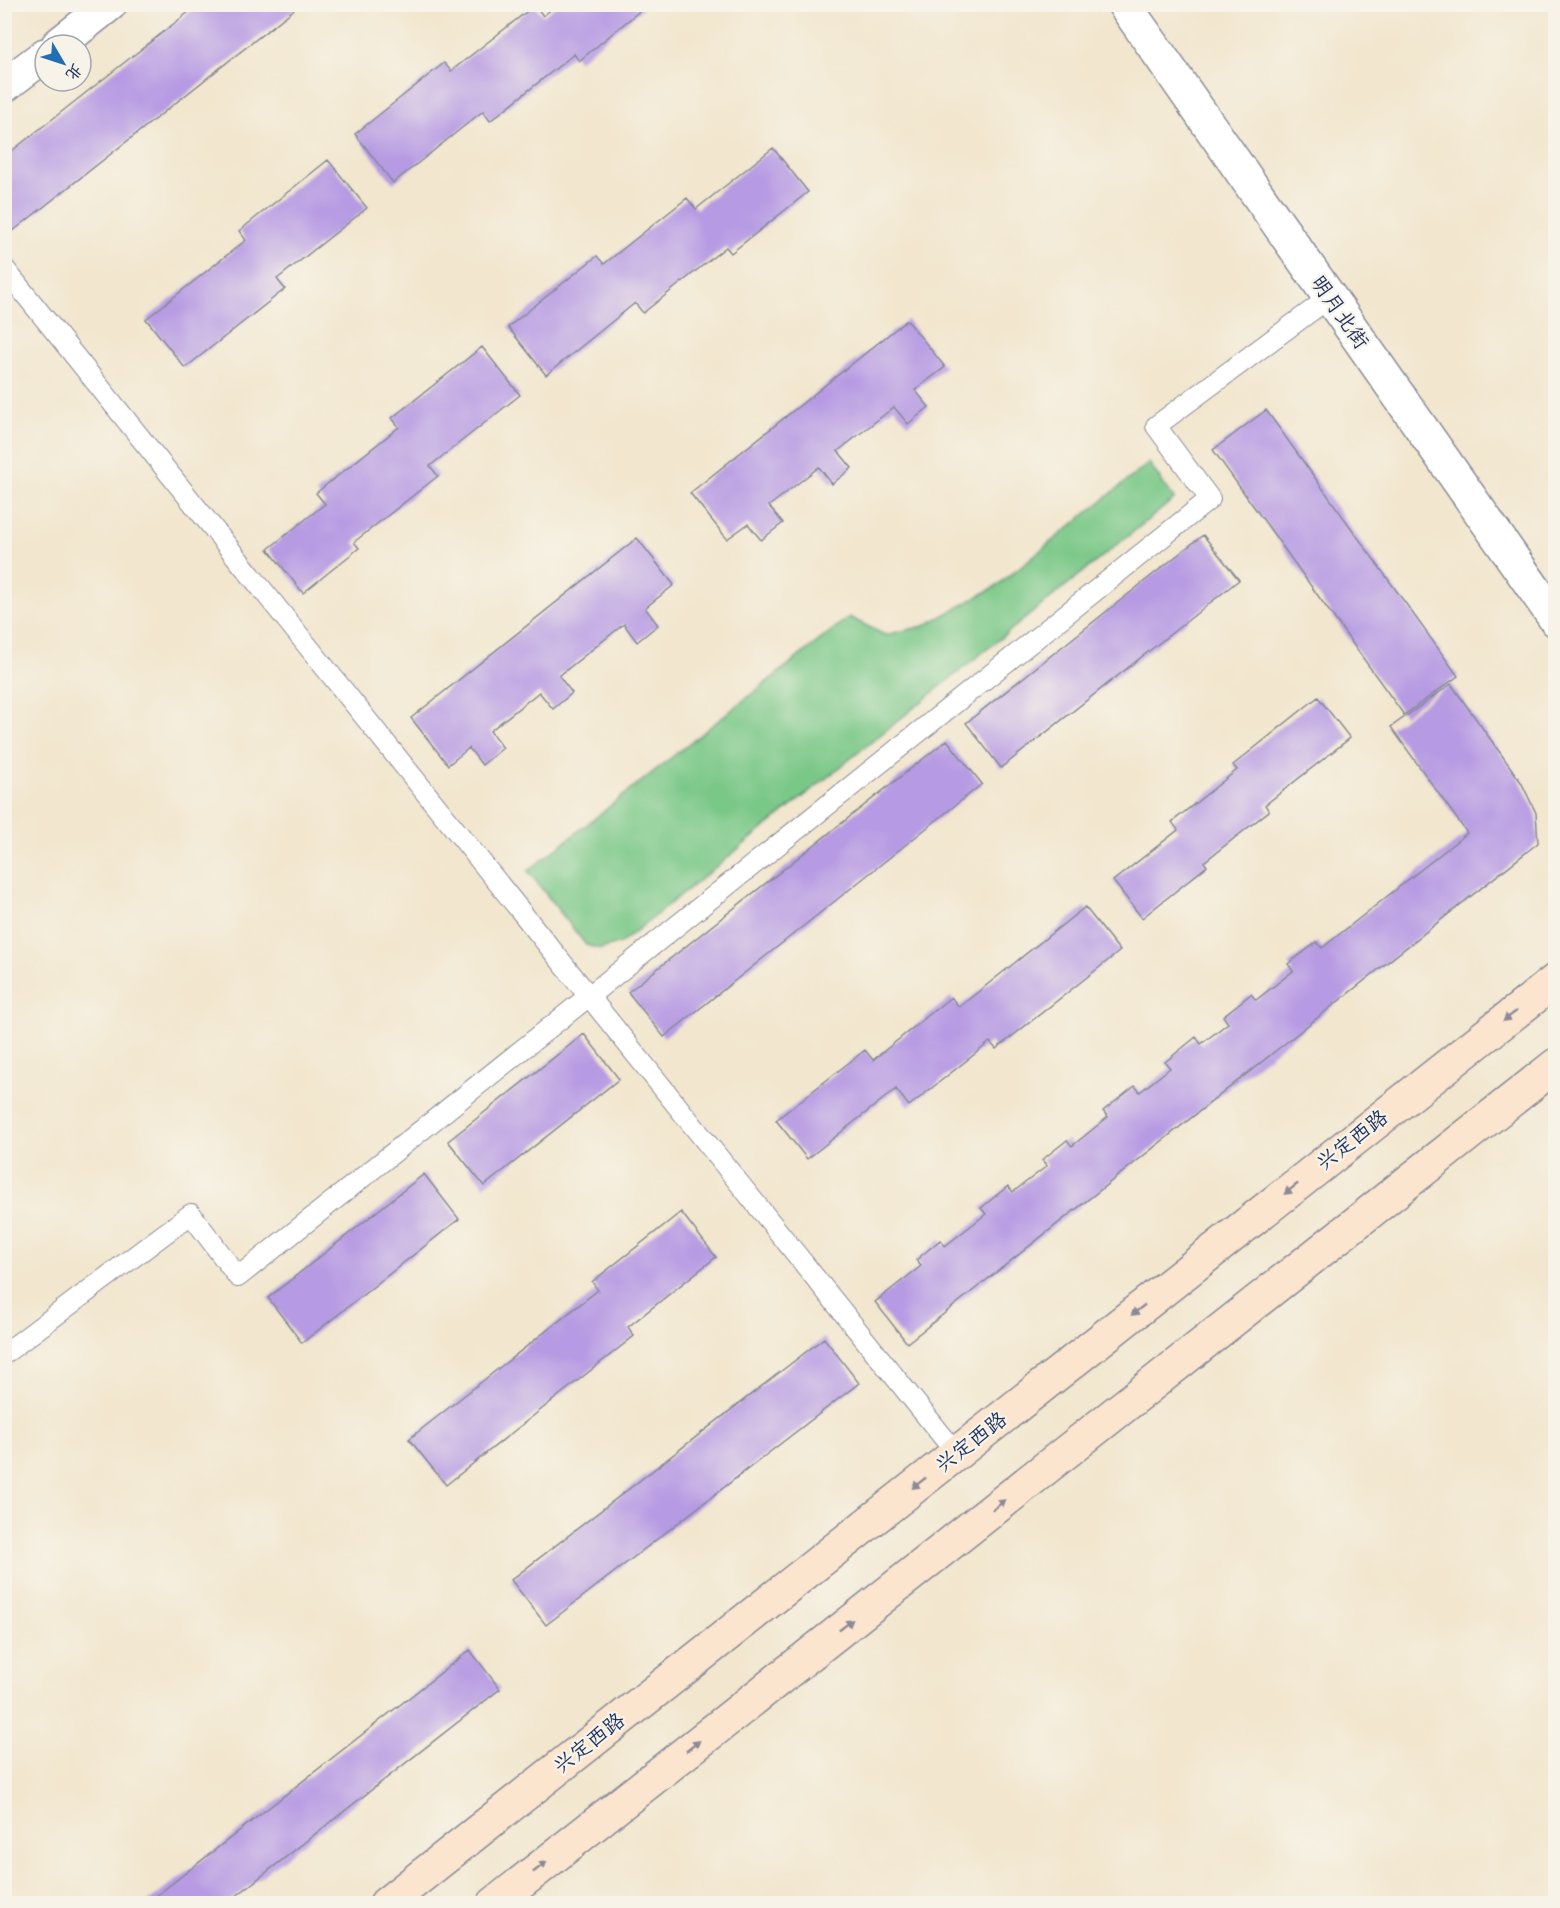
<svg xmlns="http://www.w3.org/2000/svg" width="1560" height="1908" viewBox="0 0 1560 1908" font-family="Dekko,'LXGW WenKai TC',sans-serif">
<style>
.green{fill:#7ac888;stroke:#4a7c73;stroke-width:1.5}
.building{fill:#b69ae3}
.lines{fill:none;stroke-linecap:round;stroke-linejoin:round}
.service-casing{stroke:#868a96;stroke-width:22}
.tertiary-casing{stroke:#868a96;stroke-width:36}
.secondary-casing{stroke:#868a96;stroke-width:36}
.service{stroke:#fff;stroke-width:20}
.tertiary{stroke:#fff;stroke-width:33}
.secondary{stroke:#fce5cf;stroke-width:33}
.oneway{fill:#8c8a96}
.labels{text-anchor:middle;stroke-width:4.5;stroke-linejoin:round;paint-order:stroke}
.street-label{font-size:21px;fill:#1b2f5e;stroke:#f7f3e8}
</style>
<rect width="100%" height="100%" fill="#f7f3e8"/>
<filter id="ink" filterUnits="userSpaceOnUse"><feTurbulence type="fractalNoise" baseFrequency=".0167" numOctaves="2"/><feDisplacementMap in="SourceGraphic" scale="12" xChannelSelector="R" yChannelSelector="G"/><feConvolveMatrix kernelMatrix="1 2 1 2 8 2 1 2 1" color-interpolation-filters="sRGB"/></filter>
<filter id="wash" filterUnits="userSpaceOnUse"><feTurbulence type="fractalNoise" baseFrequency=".008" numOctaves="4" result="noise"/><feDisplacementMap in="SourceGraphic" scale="24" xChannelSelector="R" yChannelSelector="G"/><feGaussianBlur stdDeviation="1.35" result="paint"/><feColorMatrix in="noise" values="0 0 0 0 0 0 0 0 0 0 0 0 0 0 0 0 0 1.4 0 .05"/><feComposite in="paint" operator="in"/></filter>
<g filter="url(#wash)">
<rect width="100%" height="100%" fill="#f2e6ce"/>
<path class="green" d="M 1149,463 L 1174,499 L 621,943 L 601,949 L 586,945 L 528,871 L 849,617 L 885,635 L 924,626 L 995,587 Z"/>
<g id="blocks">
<path class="building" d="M 199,4 L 301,4 L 13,231 L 4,220 L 4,157 Z
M 558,4 L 648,4 L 579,61 L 574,54 L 490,121 L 483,111 L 393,183 L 355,134 L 444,63 L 451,71 L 535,5 L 543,16 Z
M 773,148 L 808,192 L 731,253 L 726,247 L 643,313 L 635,303 L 546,375 L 508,327 L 597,256 L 604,264 L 687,198 L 696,209 Z
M 328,160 L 367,208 L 277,279 L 285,289 L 185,368 L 146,319 L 246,240 L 239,231 Z
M 907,320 L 945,367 L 915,390 L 929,407 L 908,424 L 894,407 L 838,451 L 852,468 L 832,484 L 819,467 L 769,506 L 783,523 L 761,540 L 748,524 L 727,539 L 690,493 Z
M 482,347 L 520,395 L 430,466 L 438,476 L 354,542 L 359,548 L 303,593 L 268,549 L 325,504 L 316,493 L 399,427 L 392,418 Z
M 1266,410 L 1458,676 L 1404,715 L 1213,450 Z
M 1203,535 L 1239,580 L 1001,768 L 966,723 Z
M 637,538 L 674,585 L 645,608 L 658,625 L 637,642 L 624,624 L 559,676 L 572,693 L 553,709 L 539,692 L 490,731 L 503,748 L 482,765 L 469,748 L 448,765 L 411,718 Z
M 1451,684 L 1521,782 L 1536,813 L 1538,843 L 907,1343 L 875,1302 L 921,1266 L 916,1260 L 940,1240 L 945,1246 L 986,1214 L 981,1208 L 1008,1186 L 1013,1192 L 1047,1166 L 1042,1160 L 1067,1140 L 1072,1146 L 1108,1117 L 1103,1111 L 1135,1086 L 1140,1092 L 1170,1068 L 1165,1062 L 1196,1037 L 1201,1044 L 1228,1023 L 1223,1016 L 1251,994 L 1256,1000 L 1293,971 L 1288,964 L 1317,942 L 1322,948 L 1467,833 L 1391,727 Z
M 1318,697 L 1350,738 L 1265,805 L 1269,811 L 1204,862 L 1207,866 L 1142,918 L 1113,881 L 1178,830 L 1172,822 L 1237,770 L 1233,765 Z
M 947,740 L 982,784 L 664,1037 L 628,992 Z
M 1085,907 L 1120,951 L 996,1049 L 990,1042 L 909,1106 L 896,1089 L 807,1159 L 776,1120 L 865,1050 L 873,1060 L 951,997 L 959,1007 Z
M 584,1034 L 619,1079 L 484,1186 L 448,1141 Z
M 424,1174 L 459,1219 L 302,1343 L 268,1298 Z
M 681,1212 L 716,1257 L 628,1327 L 634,1336 L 446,1485 L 409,1439 L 598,1290 L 592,1282 Z
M 824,1338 L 859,1383 L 546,1625 L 511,1580 Z
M 470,1650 L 500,1689 L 226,1904 L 146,1904 Z"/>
</g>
</g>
<g filter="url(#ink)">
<use href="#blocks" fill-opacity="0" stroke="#868a96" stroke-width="1.5"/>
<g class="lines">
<defs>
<path id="service" d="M 4,268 L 956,1453
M 4,1354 L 191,1214 L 238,1277 L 1210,499 L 1156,426 L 1330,297"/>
<path id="tertiary" d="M 1124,4 L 1556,620
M 58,45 L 110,4
M 4,86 L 45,55"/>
<path id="secondary" d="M 386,1904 L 1556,980
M 494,1904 L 1556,1065"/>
</defs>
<use href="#service" class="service-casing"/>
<use href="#tertiary" class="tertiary-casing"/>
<use href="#secondary" class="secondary-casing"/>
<use href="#service" class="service"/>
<use href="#tertiary" class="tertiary"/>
<use href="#secondary" class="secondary"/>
</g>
<defs><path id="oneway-solid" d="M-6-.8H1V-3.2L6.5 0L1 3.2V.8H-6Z" transform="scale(1.5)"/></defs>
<g class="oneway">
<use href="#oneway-solid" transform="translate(1510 1016) rotate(142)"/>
<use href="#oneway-solid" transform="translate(1291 1189) rotate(142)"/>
<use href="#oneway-solid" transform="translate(1138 1310) rotate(142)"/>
<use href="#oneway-solid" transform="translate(919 1483) rotate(142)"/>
<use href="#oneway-solid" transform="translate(999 1505) rotate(-38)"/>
<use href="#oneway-solid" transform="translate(846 1625) rotate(-38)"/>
<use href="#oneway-solid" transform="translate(693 1746) rotate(-38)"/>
<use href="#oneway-solid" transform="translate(540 1867) rotate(-38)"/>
</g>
</g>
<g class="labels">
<g class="street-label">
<text transform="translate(1340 312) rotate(55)" y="7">明月北街</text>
<text transform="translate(1352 1140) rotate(-38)" y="7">兴定西路</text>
<text transform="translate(971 1442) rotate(-38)" y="7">兴定西路</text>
<text transform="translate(589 1743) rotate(-38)" y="7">兴定西路</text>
</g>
</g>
<rect width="1560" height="1908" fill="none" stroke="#f7f3e8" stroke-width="24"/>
<g transform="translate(63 63) rotate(129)"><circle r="28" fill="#f7f3e8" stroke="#9fa5b1" stroke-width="1.5"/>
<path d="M0-4.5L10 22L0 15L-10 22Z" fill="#1f6fb2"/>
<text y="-9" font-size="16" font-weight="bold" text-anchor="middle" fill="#1b2f5e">北</text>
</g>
</svg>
